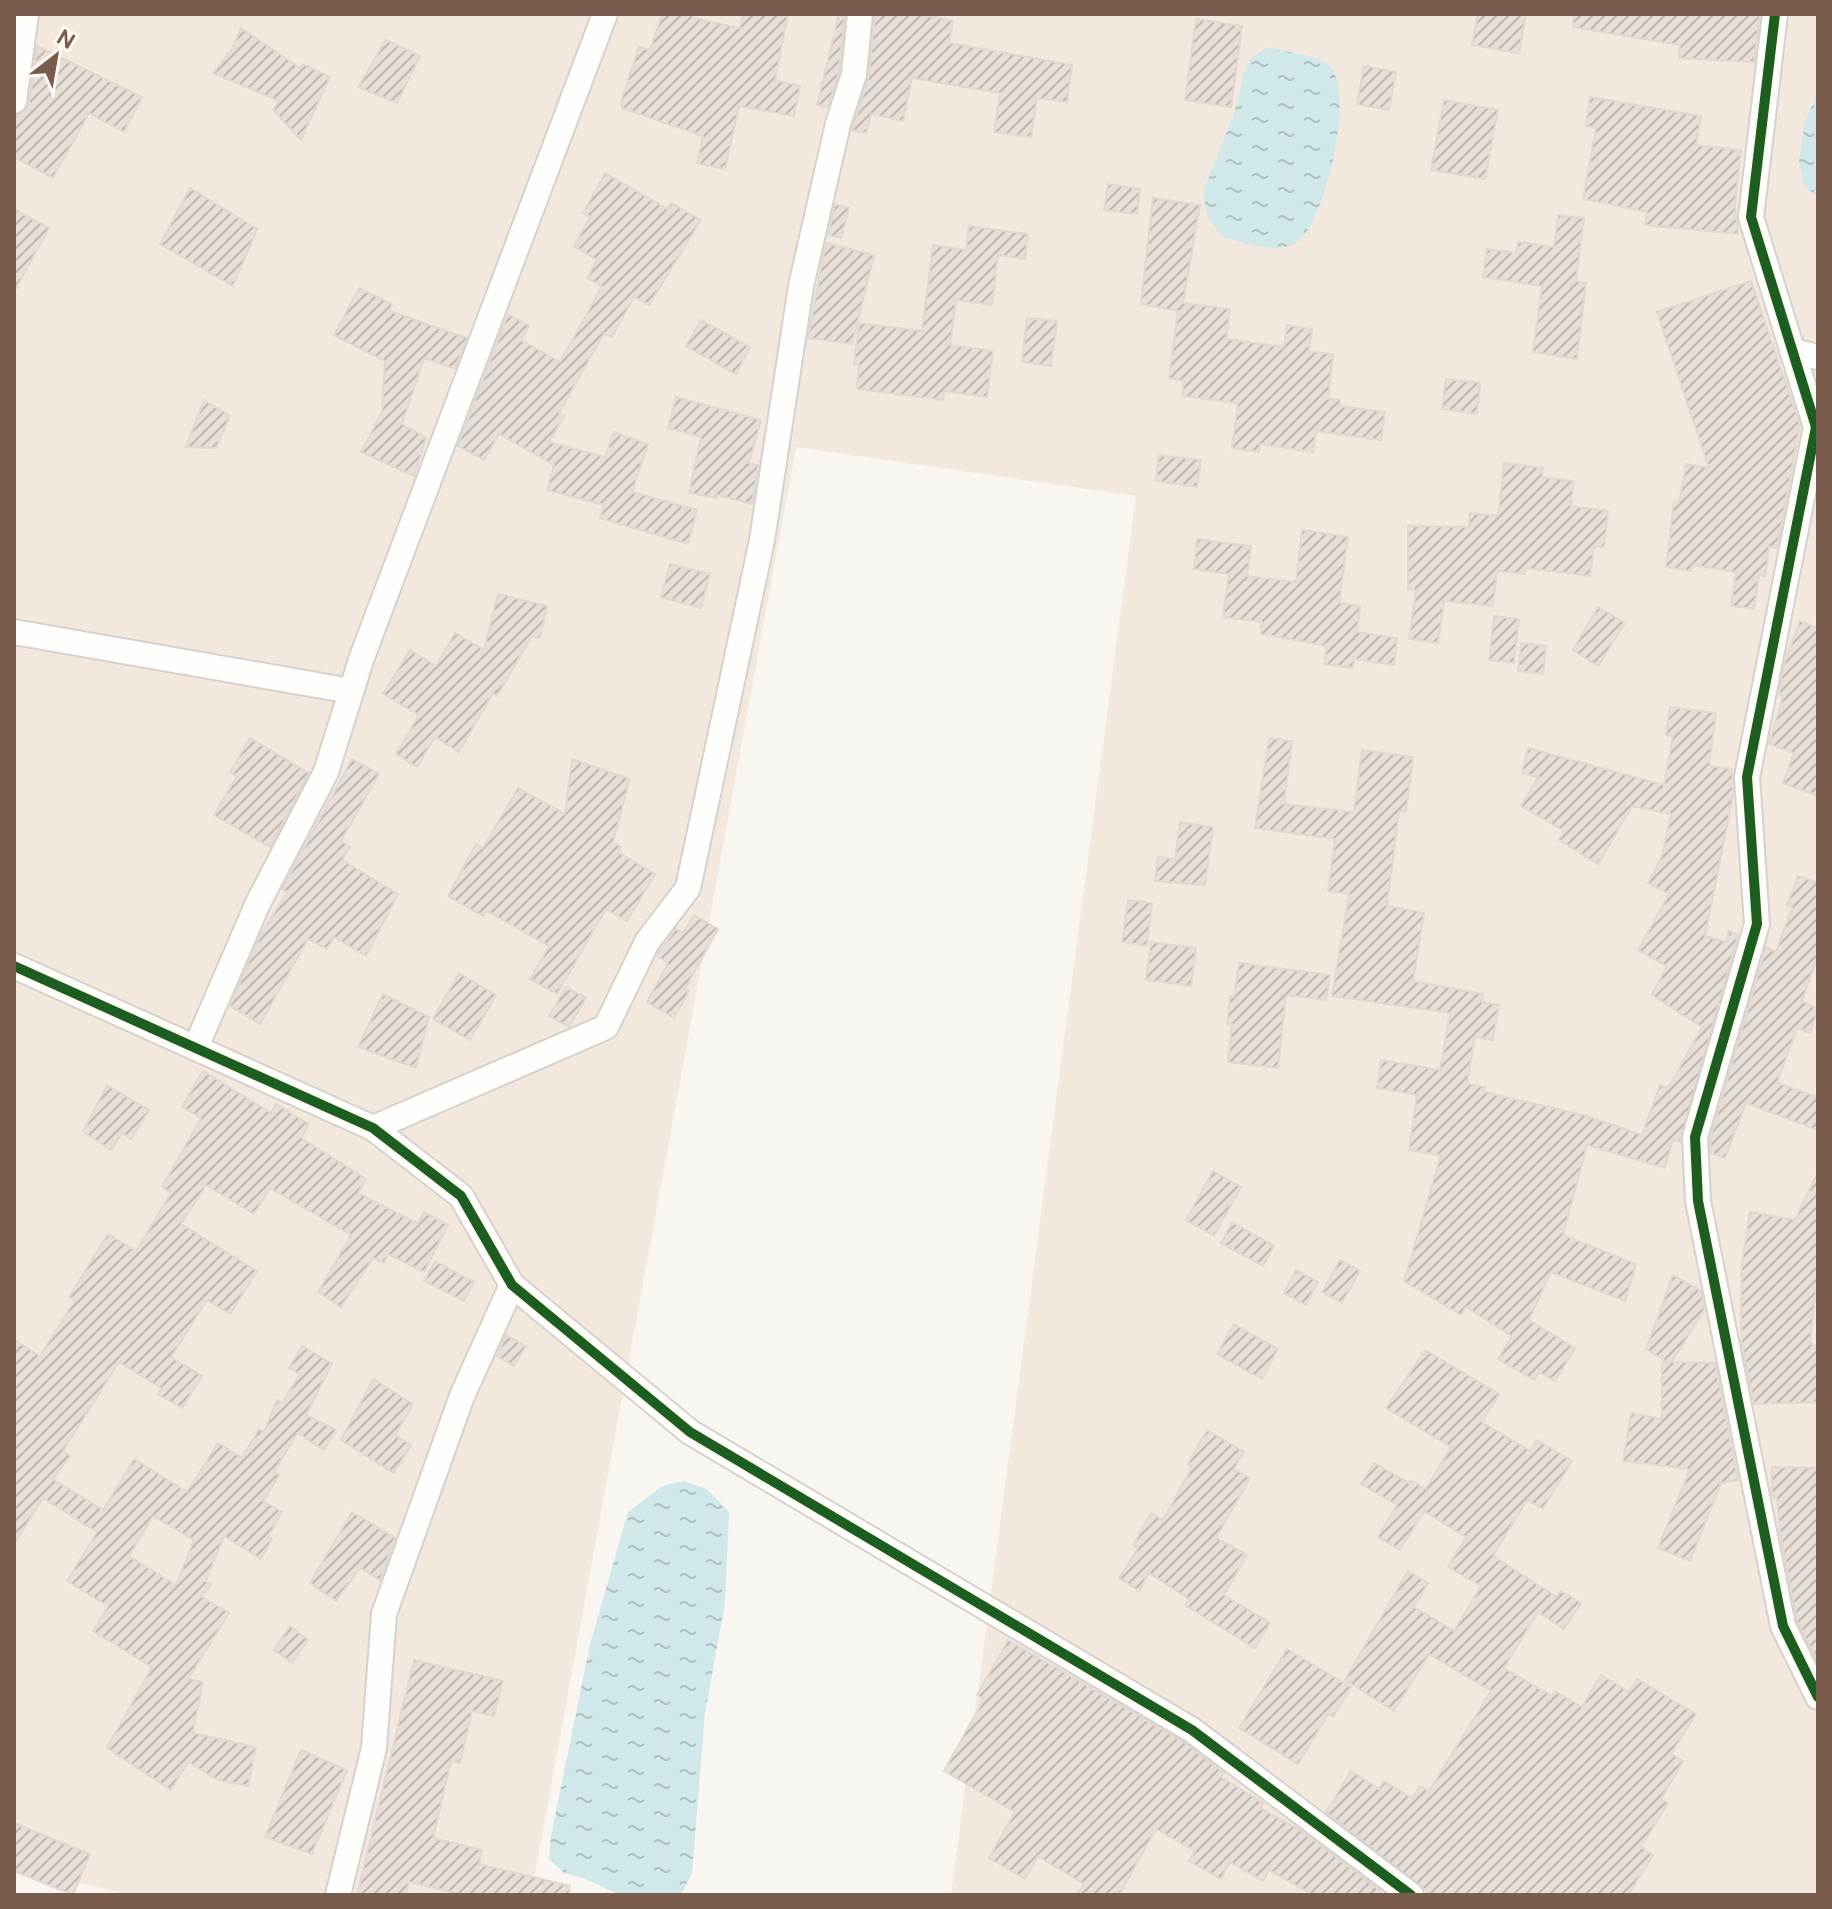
<svg xmlns="http://www.w3.org/2000/svg" width="1832" height="1909" viewBox="0 0 1832 1909" font-family="'DM Sans',sans-serif">
<style>
.residential{fill:#f2e8de}
.water{fill:url(#water-ripples)}
.building{fill:url(#building-hatch);stroke:#e2d8d2;stroke-width:2;fill-rule:evenodd}
.lines{fill:none;stroke-linecap:round;stroke-linejoin:round}
.minor-casing{stroke:#d7d1cb;stroke-width:28}
.minor{stroke:#fefefd;stroke-width:24}
.cycleway-casing{stroke:#fffaf3;stroke-width:15}
.cycleway{stroke:#1b5e20;stroke-width:10}
</style>
<defs>
<pattern id="water-ripples" width="26" height="14" patternUnits="userSpaceOnUse" patternTransform="scale(2)"><rect width="26" height="14" fill="#d0e8ea"/><path d="M2 4q2-2 4 0t4 0M15 11q2-2 4 0t4 0" fill="none" stroke="#aebfc0"/></pattern>
<pattern id="building-hatch" width="6" height="6" patternUnits="userSpaceOnUse" patternTransform="scale(2)"><rect width="6" height="6" fill="#e6ded7"/><path d="M-1 1l2-2M0 6l6-6M5 7l2-2" fill="none" stroke="#bfb7b1"/></pattern>
</defs>
<rect width="100%" height="100%" fill="#f9f5f0"/>
<path class="residential" d="M 14,14 L 1818,14 L 1818,1895 L 951,1895 L 1136,496 L 796,447 L 531,1895 L 117,1895 L 118,1892 L 14,1868 Z"/>
<path class="water" d="M 1267,47 C 1284,52 1311,54 1326,63 C 1359,84 1325,220 1299,241 C 1280,256 1242,243 1222,236 L 1208,218 L 1203,192 L 1235,111 L 1243,75 L 1251,58 Z
M 1818,92 L 1818,198 L 1804,185 L 1799,160 L 1805,121 Z
M 683,1481 L 707,1489 L 729,1512 L 725,1603 L 705,1713 L 692,1873 L 681,1895 L 620,1895 L 586,1879 L 564,1873 L 549,1859 L 551,1836 L 590,1644 L 628,1512 L 662,1486 Z"/>
<path class="building" d="M 662,14 L 693,14 L 692,18 L 740,28 L 743,14 L 788,14 L 775,80 L 800,86 L 794,116 L 739,106 L 725,169 L 697,163 L 703,136 L 622,108 L 622,98 L 639,47 L 650,50 Z
M 839,14 L 845,14 L 839,71 L 828,107 L 817,105 Z
M 875,14 L 919,14 L 953,21 L 949,43 L 1072,65 L 1067,102 L 1037,98 L 1031,137 L 994,132 L 1000,93 L 912,78 L 903,121 L 871,114 L 866,133 L 852,130 L 869,76 Z
M 1478,14 L 1526,14 L 1519,53 L 1472,45 Z
M 1574,14 L 1760,14 L 1754,62 L 1679,58 L 1680,45 L 1573,27 Z
M 1196,19 L 1242,26 L 1231,107 L 1185,100 Z
M 241,28 L 300,68 L 303,64 L 330,77 L 301,140 L 273,110 L 279,101 L 213,73 L 231,51 Z
M 386,40 L 420,56 L 397,103 L 358,87 Z
M 37,46 L 142,97 L 124,132 L 89,113 L 53,178 L 14,157 L 14,116 L 25,111 L 29,104 Z
M 1364,66 L 1396,72 L 1389,110 L 1357,104 Z
M 1590,97 L 1701,116 L 1696,145 L 1741,150 L 1735,205 L 1738,234 L 1645,225 L 1647,212 L 1583,199 L 1596,128 L 1586,126 Z
M 1444,100 L 1498,110 L 1485,179 L 1431,170 Z
M 605,173 L 668,209 L 671,203 L 701,220 L 649,305 L 634,297 L 612,337 L 604,333 L 559,413 L 564,416 L 549,442 L 605,457 L 614,432 L 648,444 L 632,492 L 697,510 L 688,544 L 600,518 L 604,505 L 547,490 L 554,465 L 499,434 L 484,460 L 458,446 L 508,314 L 529,326 L 521,340 L 560,362 L 583,321 L 602,286 L 587,278 L 597,260 L 574,246 L 590,217 L 583,213 Z
M 1108,184 L 1140,189 L 1137,214 L 1104,210 Z
M 190,188 L 257,229 L 233,286 L 160,244 Z
M 1153,198 L 1200,205 L 1183,303 L 1230,309 L 1226,339 L 1284,347 L 1287,325 L 1312,329 L 1309,351 L 1333,354 L 1328,399 L 1340,400 L 1340,406 L 1385,412 L 1381,440 L 1316,431 L 1313,452 L 1260,444 L 1259,452 L 1232,448 L 1238,403 L 1182,396 L 1184,381 L 1169,378 L 1178,311 L 1141,304 Z
M 835,204 L 849,208 L 841,238 L 828,235 Z
M 14,209 L 49,228 L 14,292 Z
M 1558,215 L 1584,218 L 1576,281 L 1586,283 L 1577,359 L 1533,352 L 1542,286 L 1483,277 L 1487,249 L 1516,253 L 1518,242 L 1554,247 Z
M 969,226 L 1028,234 L 1025,259 L 998,255 L 992,305 L 956,300 L 950,345 L 993,351 L 987,397 L 944,391 L 943,400 L 857,389 L 859,365 L 854,364 L 859,323 L 922,331 L 933,245 L 966,250 Z
M 826,243 L 874,255 L 852,344 L 808,338 Z
M 1751,281 L 1800,425 L 1777,548 L 1769,547 L 1765,576 L 1759,575 L 1754,609 L 1731,606 L 1736,572 L 1692,565 L 1691,571 L 1666,567 L 1674,502 L 1679,503 L 1686,464 L 1709,468 L 1657,312 Z
M 359,288 L 392,304 L 390,311 L 467,338 L 455,369 L 424,358 L 402,424 L 426,438 L 414,476 L 361,452 L 382,412 L 385,361 L 334,335 Z
M 1027,318 L 1057,321 L 1051,366 L 1022,362 Z
M 701,320 L 750,347 L 736,374 L 686,346 Z
M 1446,379 L 1480,383 L 1477,414 L 1442,409 Z
M 676,397 L 761,420 L 749,463 L 758,465 L 752,504 L 717,495 L 717,498 L 689,493 L 701,437 L 668,428 Z
M 204,400 L 230,416 L 216,448 L 186,447 Z
M 1159,455 L 1201,460 L 1197,487 L 1156,481 Z
M 1504,463 L 1543,468 L 1542,477 L 1574,481 L 1571,506 L 1608,511 L 1604,547 L 1594,546 L 1590,576 L 1525,568 L 1525,574 L 1497,571 L 1493,606 L 1444,601 L 1438,643 L 1409,639 L 1416,590 L 1408,589 L 1408,526 L 1469,527 L 1470,513 L 1498,516 Z
M 1302,530 L 1348,537 L 1339,603 L 1360,606 L 1357,632 L 1397,638 L 1394,665 L 1354,659 L 1353,668 L 1324,664 L 1327,646 L 1261,634 L 1262,622 L 1223,617 L 1229,574 L 1194,569 L 1197,539 L 1251,546 L 1247,576 L 1296,582 Z
M 670,564 L 710,574 L 701,608 L 661,597 Z
M 498,594 L 547,606 L 540,638 L 532,636 L 497,696 L 493,693 L 459,752 L 435,737 L 417,767 L 396,754 L 419,715 L 383,694 L 410,650 L 436,666 L 455,633 L 484,650 Z
M 1598,607 L 1625,623 L 1598,666 L 1573,650 Z
M 1494,616 L 1519,619 L 1514,663 L 1489,660 Z
M 1800,621 L 1818,628 L 1818,796 L 1783,783 L 1794,753 L 1769,744 L 1783,696 L 1779,694 L 1784,664 Z
M 1521,643 L 1546,646 L 1543,674 L 1518,671 Z
M 1670,707 L 1716,713 L 1709,766 L 1732,769 L 1733,796 L 1705,936 L 1726,942 L 1729,931 L 1738,935 L 1680,1142 L 1673,1139 L 1665,1168 L 1587,1145 L 1563,1235 L 1636,1264 L 1625,1301 L 1551,1272 L 1529,1320 L 1575,1348 L 1555,1381 L 1539,1372 L 1534,1380 L 1498,1359 L 1512,1336 L 1466,1307 L 1461,1315 L 1404,1281 L 1441,1155 L 1409,1150 L 1417,1095 L 1377,1088 L 1381,1060 L 1440,1070 L 1450,1013 L 1332,996 L 1349,894 L 1328,891 L 1335,839 L 1255,828 L 1269,738 L 1292,741 L 1284,804 L 1354,812 L 1362,750 L 1413,757 L 1406,812 L 1399,811 L 1387,906 L 1424,913 L 1413,981 L 1483,994 L 1482,1002 L 1499,1005 L 1493,1040 L 1475,1037 L 1467,1084 L 1485,1087 L 1484,1092 L 1587,1116 L 1642,1135 L 1660,1085 L 1668,1088 L 1702,1027 L 1652,995 L 1667,966 L 1638,950 L 1669,894 L 1648,883 L 1662,856 L 1671,814 L 1632,806 L 1598,864 L 1559,840 L 1564,831 L 1521,806 L 1538,777 L 1522,773 L 1528,748 L 1664,785 L 1673,736 L 1666,735 Z
M 250,738 L 309,773 L 270,847 L 214,815 L 237,776 L 230,772 Z
M 352,759 L 379,774 L 341,841 L 350,847 L 342,860 L 398,894 L 366,956 L 334,937 L 327,949 L 308,939 L 260,1024 L 230,1006 L 260,936 L 287,892 L 282,889 Z
M 572,759 L 630,779 L 613,842 L 621,847 L 618,852 L 655,874 L 627,921 L 606,909 L 557,994 L 530,979 L 549,946 L 487,911 L 483,916 L 448,896 L 476,844 L 483,848 L 518,788 L 565,814 Z
M 1180,822 L 1213,827 L 1205,885 L 1155,881 L 1158,857 L 1175,859 Z
M 1798,876 L 1818,883 L 1818,956 L 1802,1001 L 1818,1009 L 1810,1033 L 1797,1028 L 1777,1083 L 1818,1097 L 1818,1130 L 1746,1103 L 1725,1158 L 1711,1153 L 1710,1139 L 1766,947 L 1776,952 L 1792,907 L 1787,905 Z
M 1128,900 L 1152,903 L 1147,946 L 1122,942 Z
M 694,915 L 718,929 L 685,989 L 689,991 L 674,1018 L 647,1002 L 668,963 L 657,956 L 660,950 L 676,929 L 683,933 Z
M 1151,942 L 1196,948 L 1191,986 L 1146,980 Z
M 1239,963 L 1330,975 L 1326,1000 L 1286,995 L 1278,1068 L 1228,1062 L 1232,1024 L 1227,1024 L 1230,996 L 1234,997 Z
M 459,973 L 496,995 L 470,1040 L 433,1019 Z
M 566,987 L 586,998 L 569,1027 L 549,1016 Z
M 383,994 L 429,1017 L 416,1068 L 358,1047 Z
M 203,1071 L 271,1113 L 276,1104 L 309,1124 L 301,1138 L 366,1179 L 358,1193 L 418,1224 L 424,1212 L 448,1225 L 424,1272 L 388,1254 L 384,1263 L 373,1258 L 341,1307 L 318,1292 L 351,1235 L 270,1188 L 254,1214 L 206,1185 L 181,1224 L 257,1271 L 230,1314 L 207,1300 L 171,1357 L 202,1376 L 182,1408 L 158,1394 L 161,1388 L 119,1362 L 63,1451 L 70,1456 L 53,1479 L 103,1510 L 134,1459 L 187,1492 L 218,1443 L 242,1458 L 259,1429 L 264,1432 L 277,1400 L 282,1403 L 300,1374 L 289,1368 L 302,1346 L 332,1364 L 306,1415 L 336,1430 L 324,1450 L 297,1433 L 274,1472 L 279,1475 L 263,1501 L 282,1512 L 268,1537 L 272,1539 L 261,1559 L 224,1536 L 206,1581 L 211,1584 L 202,1597 L 229,1613 L 188,1679 L 203,1682 L 193,1733 L 256,1747 L 248,1786 L 218,1780 L 188,1762 L 171,1790 L 107,1748 L 152,1667 L 93,1631 L 108,1606 L 67,1581 L 97,1532 L 43,1498 L 14,1544 L 14,1340 L 40,1356 L 75,1300 L 69,1297 L 108,1234 L 136,1251 L 171,1193 L 162,1187 L 201,1118 L 182,1107 ZM 153,1516 L 194,1540 L 176,1585 L 129,1556 Z
M 107,1085 L 149,1110 L 131,1139 L 122,1133 L 111,1150 L 83,1132 Z
M 1213,1171 L 1241,1187 L 1214,1236 L 1186,1220 Z
M 1818,1172 L 1818,1274 L 1810,1344 L 1818,1346 L 1818,1402 L 1754,1404 L 1742,1344 L 1741,1310 L 1742,1262 L 1750,1212 L 1795,1220 Z
M 1232,1222 L 1274,1246 L 1263,1266 L 1221,1243 Z
M 1340,1260 L 1360,1271 L 1342,1303 L 1322,1292 Z
M 435,1261 L 474,1282 L 464,1301 L 424,1281 Z
M 1296,1270 L 1318,1282 L 1306,1305 L 1284,1293 Z
M 1673,1275 L 1701,1291 L 1704,1310 L 1672,1362 L 1715,1363 L 1738,1480 L 1721,1483 L 1690,1561 L 1658,1548 L 1690,1469 L 1623,1461 L 1631,1413 L 1662,1419 L 1662,1362 L 1667,1362 L 1646,1349 Z
M 1234,1324 L 1278,1349 L 1262,1379 L 1217,1354 Z
M 506,1335 L 526,1346 L 514,1366 L 497,1356 Z
M 1425,1350 L 1499,1394 L 1482,1422 L 1530,1451 L 1537,1440 L 1572,1461 L 1543,1509 L 1527,1500 L 1493,1556 L 1557,1597 L 1561,1591 L 1581,1603 L 1564,1629 L 1538,1612 L 1504,1668 L 1552,1696 L 1555,1691 L 1582,1707 L 1601,1675 L 1629,1692 L 1637,1679 L 1696,1714 L 1671,1754 L 1683,1761 L 1661,1799 L 1668,1803 L 1641,1847 L 1653,1855 L 1628,1895 L 1432,1895 L 1326,1812 L 1351,1771 L 1379,1789 L 1384,1781 L 1412,1798 L 1420,1786 L 1429,1791 L 1491,1691 L 1429,1654 L 1394,1711 L 1345,1680 L 1408,1571 L 1428,1583 L 1414,1607 L 1454,1631 L 1481,1586 L 1448,1567 L 1466,1537 L 1424,1511 L 1400,1550 L 1378,1537 L 1397,1505 L 1361,1484 L 1374,1463 L 1409,1483 L 1411,1480 L 1426,1489 L 1451,1447 L 1386,1408 Z
M 373,1379 L 413,1404 L 395,1435 L 411,1445 L 394,1473 L 341,1440 Z
M 1207,1430 L 1244,1452 L 1234,1469 L 1250,1478 L 1216,1538 L 1247,1555 L 1224,1595 L 1270,1623 L 1255,1648 L 1185,1605 L 1189,1599 L 1149,1573 L 1139,1591 L 1119,1578 L 1138,1548 L 1133,1545 L 1151,1513 L 1163,1520 L 1192,1467 L 1188,1464 Z
M 1772,1467 L 1818,1468 L 1818,1663 L 1797,1621 L 1780,1532 L 1777,1499 L 1772,1495 Z
M 352,1512 L 395,1538 L 380,1580 L 360,1568 L 336,1601 L 310,1583 Z
M 290,1626 L 308,1640 L 292,1663 L 274,1650 Z
M 1008,1640 L 1184,1742 L 1224,1773 L 1221,1777 L 1263,1803 L 1260,1808 L 1300,1830 L 1381,1891 L 1379,1895 L 1313,1895 L 1269,1870 L 1263,1881 L 1230,1862 L 1221,1879 L 1189,1861 L 1195,1851 L 1156,1829 L 1119,1895 L 1076,1895 L 1084,1884 L 1038,1856 L 1025,1879 L 989,1858 L 1015,1812 L 944,1771 L 984,1699 L 977,1695 Z
M 1287,1649 L 1351,1687 L 1333,1717 L 1328,1714 L 1298,1764 L 1239,1728 Z
M 414,1660 L 503,1681 L 494,1716 L 472,1711 L 460,1763 L 451,1761 L 433,1838 L 482,1850 L 479,1864 L 570,1886 L 569,1895 L 464,1895 L 409,1882 L 406,1895 L 357,1895 Z
M 301,1750 L 347,1770 L 312,1854 L 265,1837 Z
M 14,1823 L 90,1854 L 73,1895 L 14,1871 Z"/>
<g class="lines">
<defs>
<path id="minor" d="M 1775,14 L 1751,217 L 1816,427 L 1747,777 L 1757,924 L 1695,1137 L 1698,1201 L 1783,1626 L 1818,1697
M 14,101 L 26,14
M 1792,351 L 1818,357
M 14,632 L 351,691
M 14,966 L 373,1128 L 461,1196 L 512,1285 L 690,1432 L 1192,1730 L 1411,1895
M 196,1047 L 258,903 L 326,772 L 362,657 L 605,14
M 373,1128 L 606,1027 L 647,942 L 688,888 L 762,540 L 801,286 L 838,124 L 854,74 L 860,14
M 338,1895 L 374,1748 L 384,1614 L 462,1396 L 512,1285"/>
</defs>
<use href="#minor" class="minor-casing"/>
<use href="#minor" class="minor"/>
<defs>
<path id="cycleway" d="M 1775,14 L 1751,217 L 1816,427 L 1747,777 L 1757,924 L 1695,1137 L 1698,1201 L 1783,1626 L 1818,1697
M 14,966 L 373,1128 L 461,1196 L 512,1285 L 690,1432 L 1192,1730 L 1411,1895"/>
</defs>
<use href="#cycleway" class="cycleway-casing"/>
<use href="#cycleway" class="cycleway"/>
</g>
<rect width="1832" height="1909" fill="none" stroke="#7a5c4d" stroke-width="32"/>
<g transform="translate(56 56) rotate(31)" stroke="#fffaf3" stroke-width="6" paint-order="stroke">
<path d="M0-6L14 30L0 20L-14 30Z" fill="#7a5c4d"/>
<text y="-12" font-size="22" font-weight="bold" text-anchor="middle" fill="#7a5c4d">N</text>
</g>
</svg>
